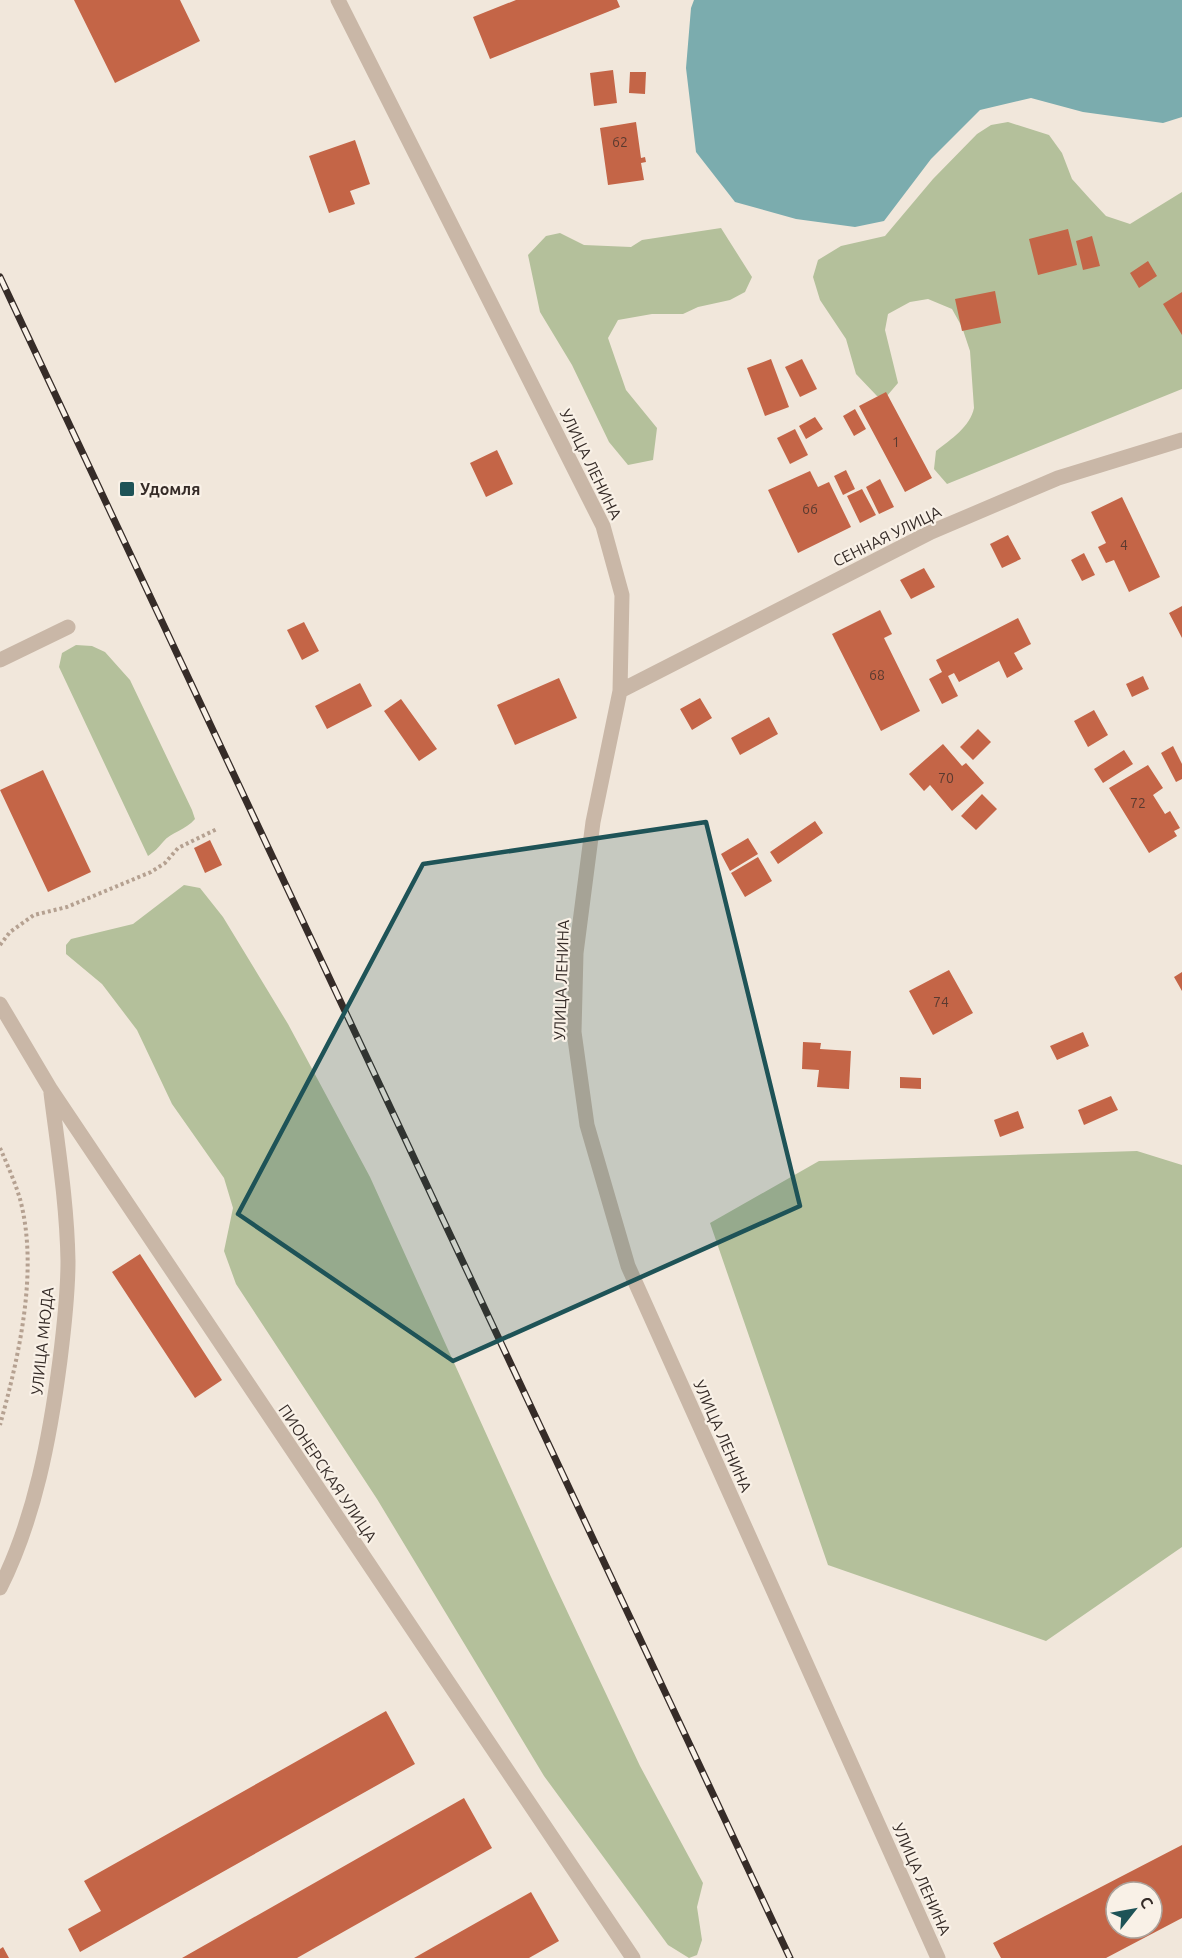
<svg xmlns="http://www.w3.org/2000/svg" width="1182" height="1958" viewBox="0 0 1182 1958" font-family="Ubuntu,sans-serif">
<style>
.green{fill:#b4c09b}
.water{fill:#7bacae}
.building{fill:#c46547;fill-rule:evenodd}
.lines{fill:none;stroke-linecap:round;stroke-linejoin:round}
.path{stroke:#b5a191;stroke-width:4;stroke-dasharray:3 3;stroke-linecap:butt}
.minor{stroke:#c9b7a7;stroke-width:15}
.rail-casing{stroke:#362c28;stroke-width:7}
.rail{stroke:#f9f1e7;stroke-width:4.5;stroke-dasharray:14;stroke-linecap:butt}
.marked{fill:#1e5357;fill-opacity:0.2;stroke:#1e5357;stroke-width:4.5;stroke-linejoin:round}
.poi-dot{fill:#1e5357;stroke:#f9f1e7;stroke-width:2}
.labels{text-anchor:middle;stroke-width:4.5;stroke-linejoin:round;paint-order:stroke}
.number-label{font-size:14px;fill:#5a3a30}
.street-label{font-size:16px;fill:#362c28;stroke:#f9f1e7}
.poi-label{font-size:16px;font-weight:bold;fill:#362c28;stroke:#f9f1e7;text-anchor:start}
</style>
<rect width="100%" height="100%" fill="#f1e7db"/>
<path class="green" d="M 1008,122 L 1049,135 L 1062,153 L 1072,179 L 1090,199 L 1106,216 L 1130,224 L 1182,192 L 1182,389 L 947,484 L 934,469 L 936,451 C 951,439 970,427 974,408 L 970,351 L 962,327 L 952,309 L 928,299 L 910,302 L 888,314 L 885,330 L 898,383 L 886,397 L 877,396 L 856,374 L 846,339 L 820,300 L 813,277 L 818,260 L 841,246 L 885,236 L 933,179 L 977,134 L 991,125 Z
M 721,228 L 752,277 L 745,292 L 730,300 L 698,307 L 683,314 L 652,314 L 618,320 L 608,338 L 626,390 L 657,428 L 653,460 L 628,465 L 609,442 L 572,365 L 540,312 L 528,255 L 546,236 L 560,233 L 584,245 L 631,247 L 642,240 Z
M 76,645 L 92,646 L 105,652 L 130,680 L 192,810 L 195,819 C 186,830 171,832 163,842 C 158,848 155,851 148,856 L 59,667 L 62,653 Z
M 184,885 L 200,888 L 223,917 L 288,1024 L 370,1177 L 551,1577 L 640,1766 L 703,1883 L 697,1907 L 702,1940 L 697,1955 L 689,1958 L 668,1945 L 544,1776 L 377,1499 L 236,1284 L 224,1251 L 233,1208 L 224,1178 L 172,1104 L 137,1030 L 102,984 L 66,954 L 66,945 L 71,939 L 133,924 Z
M 1137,1151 L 1182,1165 L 1182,1547 L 1046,1641 L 828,1565 L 710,1223 L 819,1161 Z"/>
<path class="water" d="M 694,0 L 1182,0 L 1182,117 L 1163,123 L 1083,112 L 1031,98 L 980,110 L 931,159 L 884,221 L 855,227 L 796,219 L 735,202 L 696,152 L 686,68 L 691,8 Z"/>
<path class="building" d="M 74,0 L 180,0 L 200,41 L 115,83 Z
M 516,0 L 617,0 L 620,7 L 490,59 L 473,17 Z
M 613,70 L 617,103 L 594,106 L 590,73 Z
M 630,72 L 646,72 L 645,94 L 629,93 Z
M 636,122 L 641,158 L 645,157 L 646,162 L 641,163 L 644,180 L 608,185 L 600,128 Z
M 355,140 L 370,184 L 350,191 L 355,204 L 329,213 L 309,156 Z
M 1068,229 L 1077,265 L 1038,275 L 1029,239 Z
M 1092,236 L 1100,266 L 1083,270 L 1076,241 Z
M 1148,261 L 1157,276 L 1139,288 L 1130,273 Z
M 995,291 L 1001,323 L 962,331 L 955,299 Z
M 1182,292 L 1182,335 L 1163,304 Z
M 771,359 L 789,407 L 765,416 L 747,368 Z
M 802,359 L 817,389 L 800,397 L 785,367 Z
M 886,392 L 932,478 L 905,492 L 859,406 Z
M 855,409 L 866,429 L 854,436 L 843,416 Z
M 815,417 L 823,429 L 806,439 L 799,426 Z
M 795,429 L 808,455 L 790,464 L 777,438 Z
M 497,450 L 513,484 L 486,497 L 470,463 Z
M 846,470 L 855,489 L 843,495 L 834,476 Z
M 810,471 L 818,487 L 829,482 L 851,527 L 798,553 L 768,490 Z
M 880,479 L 894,507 L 879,514 L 866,487 Z
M 862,489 L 876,515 L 860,523 L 847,496 Z
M 1122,497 L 1160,577 L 1129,592 L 1114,560 L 1106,563 L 1098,547 L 1106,543 L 1091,512 Z
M 1008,535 L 1021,559 L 1002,568 L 990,544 Z
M 1084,553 L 1095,575 L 1082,581 L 1071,560 Z
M 924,568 L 935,587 L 911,599 L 900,580 Z
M 1182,606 L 1182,638 L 1169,613 Z
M 880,610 L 892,634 L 884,638 L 920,711 L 881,731 L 832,634 Z
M 1018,618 L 1031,644 L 1014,653 L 1023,669 L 1007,678 L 999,661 L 959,682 L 954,673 L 948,676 L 958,696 L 942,704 L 929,679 L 942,672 L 936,660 Z
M 304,622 L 319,651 L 302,660 L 287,630 Z
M 1143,676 L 1149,689 L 1132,697 L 1126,684 Z
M 559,678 L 577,718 L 515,745 L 497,705 Z
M 360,683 L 372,706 L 327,729 L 315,706 Z
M 700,698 L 712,718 L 692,730 L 680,709 Z
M 401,699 L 437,749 L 419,761 L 384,711 Z
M 1094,710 L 1108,735 L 1088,747 L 1074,721 Z
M 769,717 L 778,734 L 740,755 L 731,738 Z
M 978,729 L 991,742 L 973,760 L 960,747 Z
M 943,744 L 962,766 L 966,763 L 984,783 L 952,811 L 930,785 L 924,791 L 909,774 Z
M 1173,746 L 1182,764 L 1182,779 L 1176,782 L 1161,753 Z
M 1124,750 L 1133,764 L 1103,783 L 1094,769 Z
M 1148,765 L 1163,788 L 1153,795 L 1165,814 L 1170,811 L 1180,828 L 1174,831 L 1177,836 L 1149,853 L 1109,788 Z
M 43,770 L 91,872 L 48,892 L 0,790 Z
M 982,794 L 997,809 L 976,830 L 961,816 Z
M 815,821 L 823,833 L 778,864 L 770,852 Z
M 748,838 L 758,854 L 730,871 L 721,854 Z
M 210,840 L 222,865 L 205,873 L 194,848 Z
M 758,857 L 772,881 L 745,897 L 731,873 Z
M 949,970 L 973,1013 L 933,1035 L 909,991 Z
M 1182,972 L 1182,991 L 1174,977 Z
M 1083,1032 L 1089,1046 L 1057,1060 L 1050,1046 Z
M 803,1042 L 821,1043 L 820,1049 L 851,1051 L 849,1089 L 817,1087 L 819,1070 L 802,1069 Z
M 900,1077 L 921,1078 L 921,1089 L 900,1088 Z
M 1111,1096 L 1118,1110 L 1084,1125 L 1078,1110 Z
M 1018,1111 L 1024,1128 L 1000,1137 L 994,1120 Z
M 140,1254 L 222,1380 L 195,1398 L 112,1272 Z
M 386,1711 L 415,1764 L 80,1952 L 68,1929 L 101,1911 L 84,1881 Z
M 464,1798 L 492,1848 L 297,1958 L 182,1958 Z
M 1182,1845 L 1182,1918 L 1106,1958 L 1001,1958 L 993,1943 ZM 1116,1892 L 1152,1892 L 1152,1928 L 1116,1928 Z
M 531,1892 L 559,1941 L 529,1958 L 414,1958 Z
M 3,1947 L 9,1958 L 0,1958 L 0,1949 Z"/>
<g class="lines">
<path class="path" d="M 0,945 L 10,932 L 34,915 L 67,907 L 151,872 L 165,863 L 178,848 L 217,829
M 0,1148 C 7,1164 15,1182 20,1199 C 39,1270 19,1356 0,1425"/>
<path class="minor" d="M 338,0 L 603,526 L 622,595 L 620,691 L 593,822 L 576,953 L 574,1032 L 587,1125 L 628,1266 L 938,1958
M 0,660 L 68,627
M 620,691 L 931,532 L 1058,478 L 1182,440
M 0,1004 L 51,1090 L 633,1958
M 0,1588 C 35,1518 50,1437 60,1360 C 64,1328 68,1294 68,1261 C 67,1204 58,1149 51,1093"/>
<defs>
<path id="rail" d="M 0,277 L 790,1958"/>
</defs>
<use href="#rail" class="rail-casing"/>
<use href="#rail" class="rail"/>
</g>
<path class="marked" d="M 706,822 L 800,1206 L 453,1361 L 238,1214 L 423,864 Z"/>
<rect class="poi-dot" x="119" y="481" width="16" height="16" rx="3"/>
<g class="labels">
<g class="number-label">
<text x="620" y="147">62</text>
<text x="896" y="447">1</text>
<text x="810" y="514">66</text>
<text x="1124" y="550">4</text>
<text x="877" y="680">68</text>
<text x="946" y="783">70</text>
<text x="1138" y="808">72</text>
<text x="941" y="1007">74</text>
</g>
<g class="street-label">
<text transform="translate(591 464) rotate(64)" y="6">УЛИЦА ЛЕНИНА</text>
<text transform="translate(887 536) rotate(-26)" y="6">СЕННАЯ УЛИЦА</text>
<text transform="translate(561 980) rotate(-88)" y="6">УЛИЦА ЛЕНИНА</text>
<text transform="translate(42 1341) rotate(-84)" y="6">УЛИЦА МЮДА</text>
<text transform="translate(723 1436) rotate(66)" y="6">УЛИЦА ЛЕНИНА</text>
<text transform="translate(328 1473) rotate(56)" y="6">ПИОНЕРСКАЯ УЛИЦА</text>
<text transform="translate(922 1879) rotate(66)" y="6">УЛИЦА ЛЕНИНА</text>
</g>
<g class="poi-label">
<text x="140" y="495">Удомля</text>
</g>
</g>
<g transform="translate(1134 1910) rotate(59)"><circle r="28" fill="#f9f1e7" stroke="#aba29b" stroke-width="1.5"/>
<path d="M0-4.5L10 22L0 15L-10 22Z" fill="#1e5357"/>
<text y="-9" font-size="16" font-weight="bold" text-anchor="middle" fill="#362c28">С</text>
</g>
</svg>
